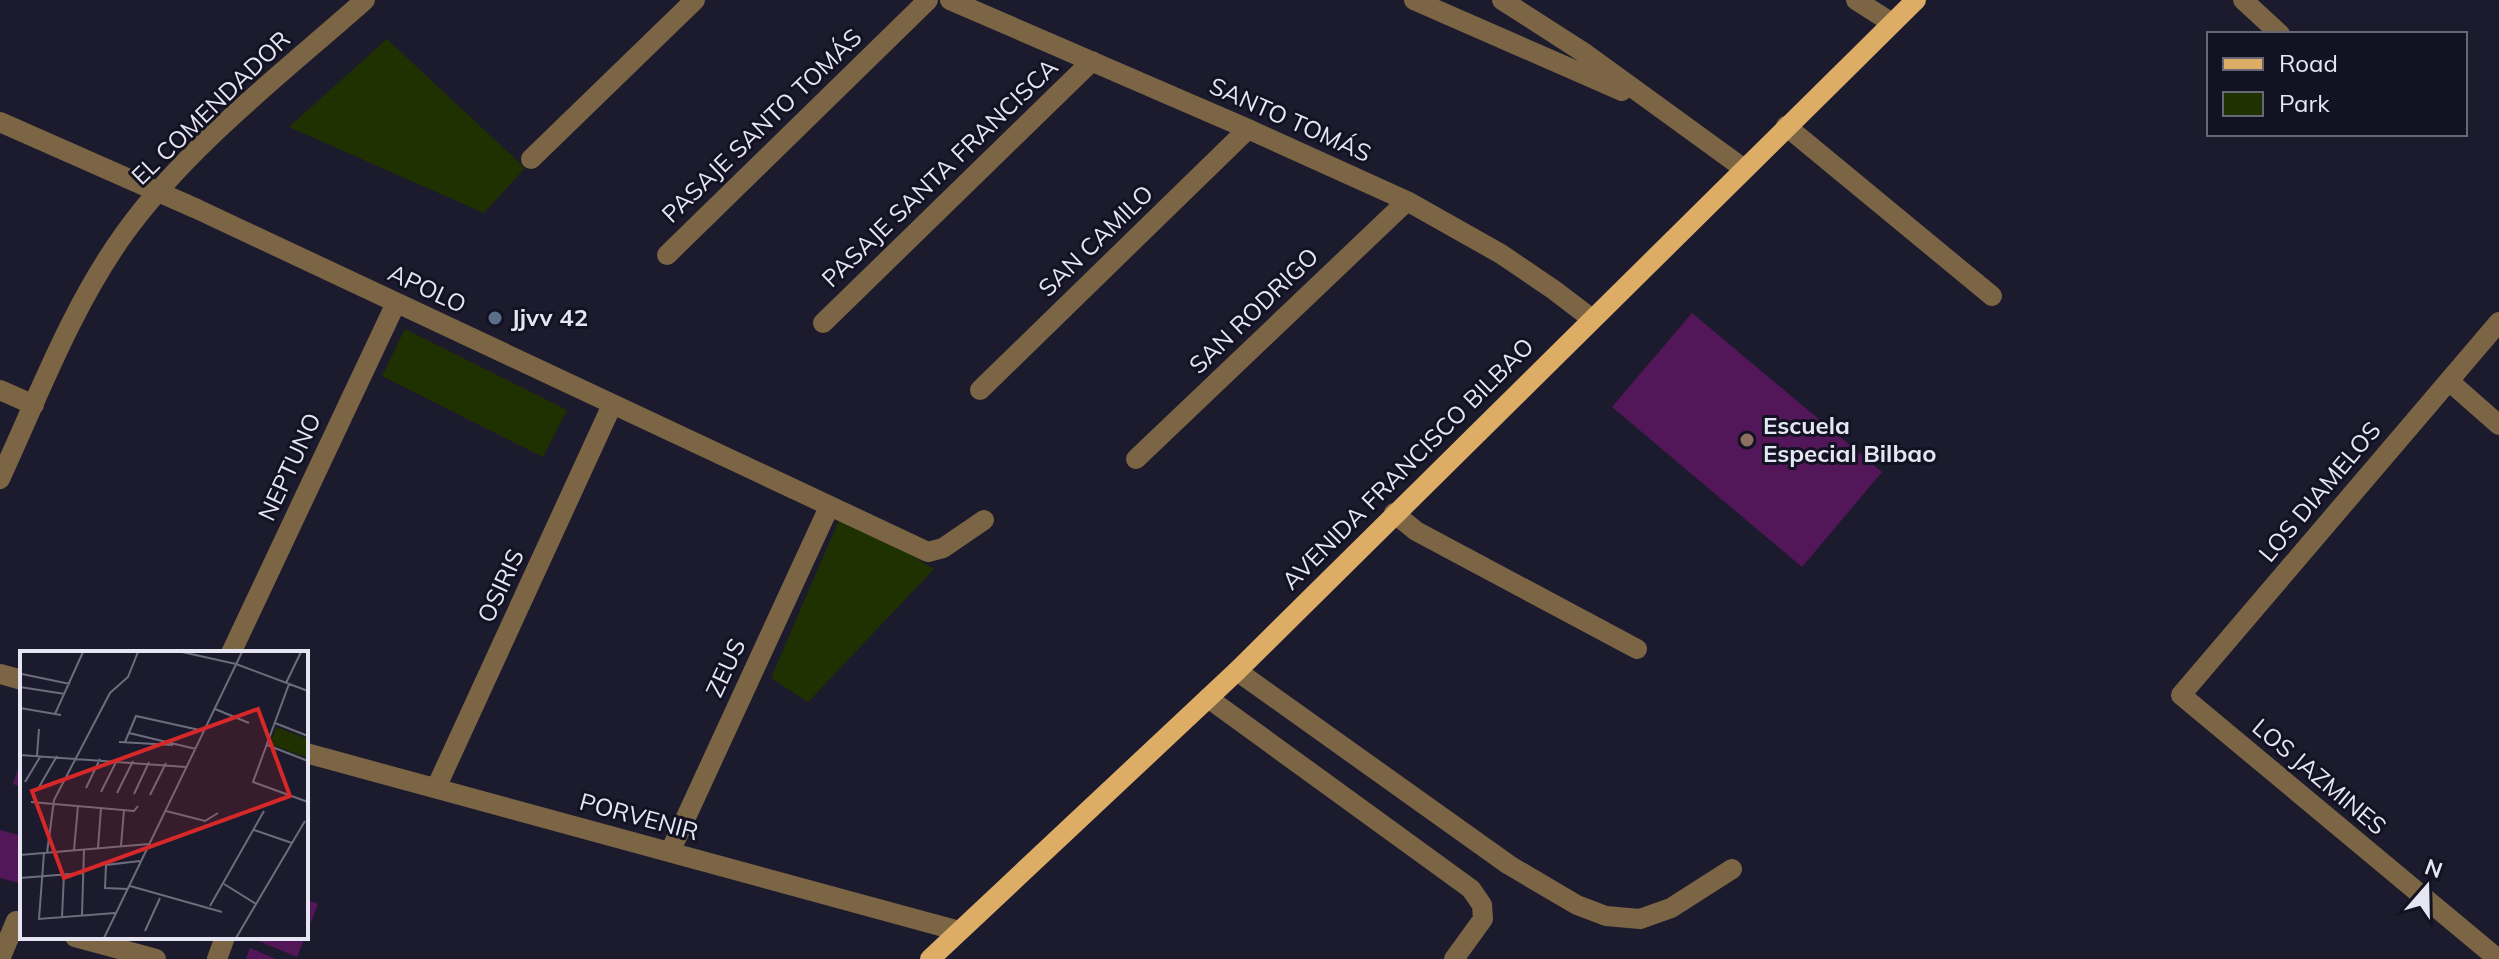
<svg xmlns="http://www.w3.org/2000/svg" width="2499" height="959" viewBox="0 0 2499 959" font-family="Mulish,sans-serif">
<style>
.green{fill:#203101}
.building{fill:#531759}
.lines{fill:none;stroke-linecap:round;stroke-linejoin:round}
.minor{stroke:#7c6544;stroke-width:20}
.major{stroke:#ddad66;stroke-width:20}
.service-dot{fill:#5c6f8a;stroke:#131223;stroke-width:3}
.education-dot{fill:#8d6e63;stroke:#131223;stroke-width:3}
.labels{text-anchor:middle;stroke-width:6;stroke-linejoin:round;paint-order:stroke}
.street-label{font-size:24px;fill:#e6e6f3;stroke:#131223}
.poi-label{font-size:24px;font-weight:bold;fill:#e6e6f3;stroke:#131223;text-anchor:start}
.inset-road{fill:none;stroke:#6d6c7c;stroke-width:2}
.view{fill:#d62828;fill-opacity:0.15;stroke:#d62828;stroke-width:4}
.inset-edge{fill:none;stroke:#e6e6f3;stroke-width:4}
</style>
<rect width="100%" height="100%" fill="#1c1b2d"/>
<path class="green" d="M 387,39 L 525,168 L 484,213 L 289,127 Z
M 405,329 L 567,410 L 543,457 L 382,376 Z
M 842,513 L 934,569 L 808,702 L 771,678 Z"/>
<path class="building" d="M 1692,313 L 1882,472 L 1802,567 L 1612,407 Z
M 22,757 L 22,787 L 13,784 Z
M 0,830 L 22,836 L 22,884 L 0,878 Z
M 306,899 L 318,904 L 306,934 Z
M 249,937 L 305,937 L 297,957 Z
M 250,948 L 276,959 L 246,959 Z"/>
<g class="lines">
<path class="minor" d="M 950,0 L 1248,129 L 1407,201 L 1501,254 L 1554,290 L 1592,319
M 1414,0 L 1622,91
M 1502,0 L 1586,54 L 1743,168
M 1856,0 L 1892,23
M 2243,0 L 2280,34
M 0,122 L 197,209 L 928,552 L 943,548 L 984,520
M 1786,126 L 1992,296
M 531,159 L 695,0
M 667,255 L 928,0
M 823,323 L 1092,61
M 2449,381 L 2499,425
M 0,390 L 34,405
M 980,390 L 1248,129
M 1136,459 L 1407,201
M 0,479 C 38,397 71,308 124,234 C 187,146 284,72 365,0
M 1394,513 L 1416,531 L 1637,649
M 231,653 L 396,303
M 1237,671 L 1509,865 L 1577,905 L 1606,916 L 1640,919 L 1671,908 L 1732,869
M 0,674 L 22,680
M 1208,698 L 1471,889 L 1482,905 L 1483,919 L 1454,959
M 306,753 L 959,931
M 436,788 L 612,405
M 670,852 L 829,507
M 75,937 L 156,959
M 0,959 L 16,921
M 217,959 L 225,937
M 2498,959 L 2181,695 L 2499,322"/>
<path class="major" d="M 930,959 L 1237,671 L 1916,0"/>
</g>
<circle class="service-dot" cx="495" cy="318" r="8"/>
<circle class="education-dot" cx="1747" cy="440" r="8"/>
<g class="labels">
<g class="street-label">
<text transform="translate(211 108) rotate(-44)" y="8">EL COMENDADOR</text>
<text transform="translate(1290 120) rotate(24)" y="8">SANTO TOMÁS</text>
<text transform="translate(762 126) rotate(-44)" y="8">PASAJE SANTO TOMÁS</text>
<text transform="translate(940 173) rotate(-44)" y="8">PASAJE SANTA FRANCISCA</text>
<text transform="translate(1096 241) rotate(-44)" y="8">SAN CAMILO</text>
<text transform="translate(427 289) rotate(25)" y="8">APOLO</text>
<text transform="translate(1254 311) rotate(-44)" y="8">SAN RODRIGO</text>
<text transform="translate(1408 464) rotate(-45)" y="8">AVENIDA FRANCISCO BILBAO</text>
<text transform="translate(290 467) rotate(-65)" y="8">NEPTUNO</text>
<text transform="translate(2320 492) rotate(-50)" y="8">LOS DIAMELOS</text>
<text transform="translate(501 586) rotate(-65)" y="8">OSIRIS</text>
<text transform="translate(726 668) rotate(-65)" y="8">ZEUS</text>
<text transform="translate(2319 777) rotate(40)" y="8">LOS JAZMINES</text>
<text transform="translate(639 817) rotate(15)" y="8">PORVENIR</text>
</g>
<g class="poi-label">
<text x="511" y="326">Jjvv 42</text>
<text x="1763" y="434">Escuela<tspan x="1763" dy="28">Especial Bilbao</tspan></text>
</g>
</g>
<g transform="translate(20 651)">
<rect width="288" height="288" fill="#1c1b2d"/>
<path d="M 256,76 L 288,88 L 288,107 L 250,93 Z" fill="#203101"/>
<path class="inset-road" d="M 162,1 L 216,13M 216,13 L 288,40M 2,23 L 50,33M 266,32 L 281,1M 269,33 L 233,131 L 288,151M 0,36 L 45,43M 0,57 L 41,64M 195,58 L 229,72M 35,63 L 63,1M 255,72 L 288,85M 109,82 L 176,98M 99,91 L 153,94M 105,91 L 116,65 L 184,80M 247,94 L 288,110M 0,104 L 166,116M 17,105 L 19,78M 5,131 L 20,106M 19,136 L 37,105M 66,137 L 80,108M 81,141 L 97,109M 97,142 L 113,110M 114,143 L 129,111M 130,144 L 146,112M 11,151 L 114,160 L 118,155M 146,160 L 185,170 L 198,162M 234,179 L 272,192M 101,195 L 104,159M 78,197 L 81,157M 54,199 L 58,155M 24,202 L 19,268 L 95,262M 27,202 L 34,149 L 90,42 L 108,26 L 118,1M 0,204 L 129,193M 0,227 L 63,222M 204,233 L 236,253M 110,235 L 202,261M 108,238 L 85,237 L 86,214 L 120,210M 190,255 L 244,160M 62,264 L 64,198M 42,266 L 44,223M 125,280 L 140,247M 84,287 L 222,1M 216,287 L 285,170"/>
<path class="view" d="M 238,58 L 270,145 L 44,227 L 12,140 Z"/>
<rect width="288" height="288" class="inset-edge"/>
</g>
<rect x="2207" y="32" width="260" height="104" fill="#131223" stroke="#676776" stroke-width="2"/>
<rect x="2223" y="58" width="40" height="12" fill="#ddad66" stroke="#676776" stroke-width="2"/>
<text x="2279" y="72" font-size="24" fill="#e6e6f3">Road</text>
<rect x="2223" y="92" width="40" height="24" fill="#203101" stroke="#676776" stroke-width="2"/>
<text x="2279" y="112" font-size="24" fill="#e6e6f3">Park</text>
<g transform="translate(2427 887) rotate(20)" stroke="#131223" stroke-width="6" paint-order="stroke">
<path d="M0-6L14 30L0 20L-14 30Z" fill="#e6e6f3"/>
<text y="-12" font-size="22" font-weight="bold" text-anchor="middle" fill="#e6e6f3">N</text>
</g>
</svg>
